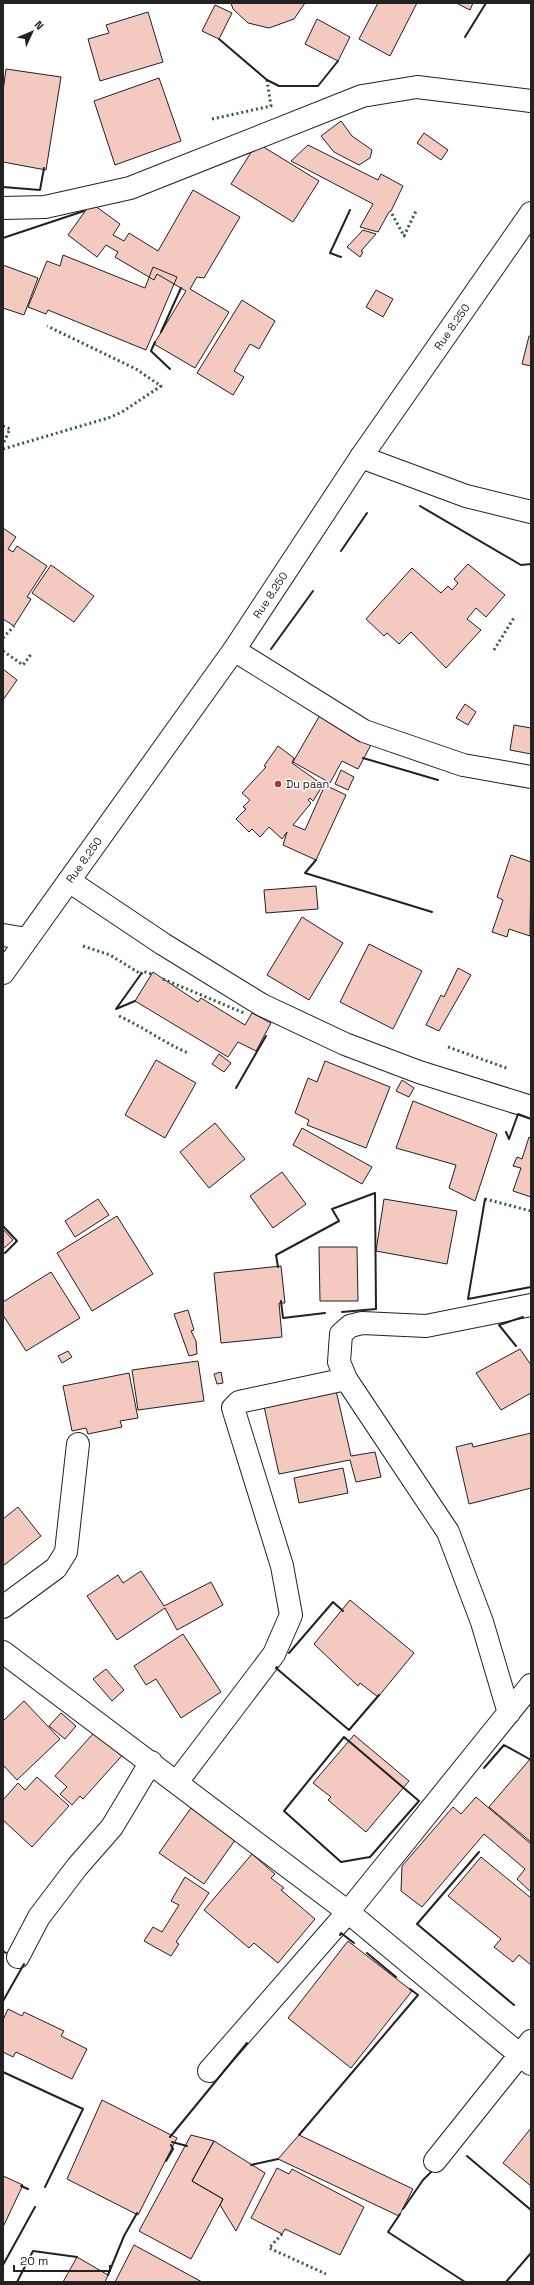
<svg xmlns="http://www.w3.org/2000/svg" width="534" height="2285" viewBox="0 0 534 2285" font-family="'Space Grotesk',sans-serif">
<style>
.building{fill:#f3c9c0;stroke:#222}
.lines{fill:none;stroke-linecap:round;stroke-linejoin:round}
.minor-casing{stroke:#222;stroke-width:24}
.highway-casing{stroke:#222;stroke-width:24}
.minor{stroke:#fff;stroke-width:22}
.highway{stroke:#fff;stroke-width:22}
.hedge{stroke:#2f5e38;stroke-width:3;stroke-dasharray:2 3;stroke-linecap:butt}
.wall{stroke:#222;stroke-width:2}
.poi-dot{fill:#c62828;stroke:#fff;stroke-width:1.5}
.labels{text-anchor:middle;stroke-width:3;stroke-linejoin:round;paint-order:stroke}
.street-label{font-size:11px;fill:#222;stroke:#fff}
.poi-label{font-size:11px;fill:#222;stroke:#fff;text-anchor:start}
</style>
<rect width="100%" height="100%" fill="#fff"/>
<path class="building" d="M 231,3 L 305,3 L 294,19 L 269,28 L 248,23 L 233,9 Z
M 378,3 L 417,3 L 390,56 L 359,39 Z
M 456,3 L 473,3 L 470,10 Z
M 215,5 L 232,13 L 219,39 L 202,31 Z
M 148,12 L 163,62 L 100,81 L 88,39 L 109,33 L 106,25 Z
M 317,19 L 350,37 L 338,61 L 305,44 Z
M 6,69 L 61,77 L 46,170 L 3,162 L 3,91 Z
M 159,78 L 181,141 L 115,165 L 94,101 Z
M 341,121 L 352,136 L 372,150 L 370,158 L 359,165 L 334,152 L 321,136 Z
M 424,133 L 448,150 L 441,160 L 417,143 Z
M 257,143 L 319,181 L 293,222 L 231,184 Z
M 308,145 L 378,180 L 381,174 L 403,186 L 391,211 L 389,212 L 378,232 L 360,227 L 373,204 L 291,161 Z
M 193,190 L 240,217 L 204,278 L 197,277 L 190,289 L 229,312 L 195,368 L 154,344 L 186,291 L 157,274 L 154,280 L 115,257 L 118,252 L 106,245 L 97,257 L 68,235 L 91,203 L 120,224 L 113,235 L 124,241 L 129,233 L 158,251 Z
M 363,230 L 376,234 L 361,251 L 363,252 L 360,257 L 347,247 Z
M 63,255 L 145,288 L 153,267 L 177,277 L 146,350 L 48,310 L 46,314 L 28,307 L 47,261 L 60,266 Z
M 3,265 L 38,278 L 24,315 L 3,308 Z
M 376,290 L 393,299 L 383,317 L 366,307 Z
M 242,300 L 275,321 L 259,349 L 250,344 L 234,371 L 244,377 L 233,395 L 197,373 Z
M 529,336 L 531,336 L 531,366 L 522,364 Z
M 3,528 L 16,537 L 8,549 L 13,552 L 17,546 L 47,566 L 27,597 L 31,599 L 14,626 L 3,619 Z
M 468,564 L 505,595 L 486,617 L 476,608 L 467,619 L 481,630 L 446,668 L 411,632 L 399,644 L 387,633 L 384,636 L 366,619 L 412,568 L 441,593 L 448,586 L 452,590 L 458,583 L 454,579 Z
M 51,565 L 94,596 L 74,622 L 32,593 Z
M 3,669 L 17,680 L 3,700 Z
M 465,704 L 476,712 L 468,725 L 456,718 Z
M 320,715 L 373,741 L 358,769 L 342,761 L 330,783 L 293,762 Z
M 514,725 L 531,728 L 531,754 L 510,750 Z
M 278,746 L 294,758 L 292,763 L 323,785 L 313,801 L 310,798 L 308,800 L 311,803 L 293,825 L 305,830 L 325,785 L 346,795 L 316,860 L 283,845 L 287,832 L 282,839 L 269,827 L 260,837 L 252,829 L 249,832 L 236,819 L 246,809 L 243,807 L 250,800 L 242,793 L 266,767 L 264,766 Z
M 341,770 L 354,777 L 348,790 L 335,784 Z
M 511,855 L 531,862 L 530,936 L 509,929 L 507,937 L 492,932 L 503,900 L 497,897 Z
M 316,886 L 318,909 L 266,913 L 264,890 Z
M 302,917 L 343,943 L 309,1000 L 267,975 Z
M 369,944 L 422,971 L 393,1029 L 340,1002 Z
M 458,968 L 471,975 L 439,1031 L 426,1025 L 441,995 L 444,997 Z
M 153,972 L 198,1002 L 201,998 L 245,1025 L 252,1013 L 271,1023 L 256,1051 L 238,1042 L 228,1057 L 135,1001 Z
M 219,1054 L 231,1063 L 224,1072 L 212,1064 Z
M 156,1060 L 196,1083 L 165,1138 L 125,1115 Z
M 325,1061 L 390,1087 L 366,1148 L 307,1125 L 309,1120 L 295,1113 L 308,1078 L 317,1082 Z
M 402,1080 L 414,1088 L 409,1097 L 396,1091 Z
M 413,1101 L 497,1134 L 475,1201 L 449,1188 L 456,1165 L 396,1148 Z
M 215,1123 L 245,1159 L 209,1188 L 180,1152 Z
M 302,1128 L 372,1167 L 362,1184 L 293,1145 Z
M 529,1137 L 531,1138 L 531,1197 L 513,1191 L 521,1168 L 513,1166 L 517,1157 L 522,1159 Z
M 282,1172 L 306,1204 L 273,1228 L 250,1196 Z
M 98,1199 L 109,1215 L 75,1237 L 65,1221 Z
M 384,1199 L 457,1211 L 447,1264 L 376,1251 Z
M 117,1216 L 153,1274 L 92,1311 L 57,1253 Z
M 3,1229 L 13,1240 L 3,1249 Z
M 319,1247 L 357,1247 L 358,1301 L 320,1301 Z
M 281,1266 L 285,1303 L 279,1303 L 282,1337 L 221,1343 L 214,1273 Z
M 51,1272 L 80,1318 L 26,1351 L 3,1315 L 3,1302 Z
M 188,1310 L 194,1330 L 191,1331 L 196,1341 L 197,1354 L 189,1356 L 174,1314 Z
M 520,1349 L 531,1365 L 531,1393 L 501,1410 L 476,1373 Z
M 68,1351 L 72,1357 L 62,1363 L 58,1356 Z
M 198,1361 L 204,1401 L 138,1410 L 132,1370 Z
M 221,1372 L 223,1383 L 217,1384 L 214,1374 Z
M 129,1373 L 138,1418 L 120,1421 L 122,1427 L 88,1434 L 86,1428 L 72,1431 L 63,1386 Z
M 335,1386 L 351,1456 L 375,1452 L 381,1477 L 356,1482 L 350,1460 L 279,1474 L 263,1402 Z
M 531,1433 L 531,1488 L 469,1504 L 456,1447 L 472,1443 L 473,1447 Z
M 343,1468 L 348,1493 L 299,1503 L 294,1478 Z
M 18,1507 L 41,1536 L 3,1566 L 3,1519 Z
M 141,1571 L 164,1606 L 211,1582 L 223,1605 L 177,1630 L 165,1608 L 117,1640 L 87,1596 L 118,1575 L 123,1583 Z
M 350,1600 L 414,1653 L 378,1697 L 360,1683 L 358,1686 L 314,1644 Z
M 183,1634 L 221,1692 L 181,1718 L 156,1679 L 146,1685 L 134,1666 Z
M 106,1669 L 124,1690 L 112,1701 L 93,1679 Z
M 24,1701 L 60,1739 L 17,1780 L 3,1765 L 3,1721 Z
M 61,1713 L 76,1726 L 65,1739 L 49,1726 Z
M 100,1726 L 127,1750 L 83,1799 L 80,1796 L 72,1805 L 60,1794 L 67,1787 L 55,1776 Z
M 354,1735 L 409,1781 L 366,1832 L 328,1800 L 331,1797 L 313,1783 Z
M 531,1758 L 531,1842 L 489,1807 Z
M 37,1777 L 69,1806 L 32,1847 L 3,1820 L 3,1800 L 18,1783 L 25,1790 Z
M 476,1797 L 531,1844 L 531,1892 L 517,1879 L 525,1869 L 484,1834 L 422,1907 L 401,1891 L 402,1866 L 453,1807 L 461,1814 Z
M 205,1798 L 245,1826 L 204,1884 L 159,1853 L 191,1808 L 195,1811 Z
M 252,1854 L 275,1874 L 271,1878 L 284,1888 L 281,1890 L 315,1919 L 278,1963 L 254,1943 L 249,1948 L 204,1910 Z
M 481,1857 L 531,1898 L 531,1965 L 519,1955 L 513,1962 L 494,1947 L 501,1939 L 448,1896 Z
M 185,1877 L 209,1893 L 176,1942 L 179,1944 L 171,1956 L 144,1941 L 153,1927 L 162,1932 L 179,1905 L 171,1901 Z
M 348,1941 L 412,1991 L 351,2068 L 288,2018 Z
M 8,2009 L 22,2016 L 24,2012 L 64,2031 L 61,2036 L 87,2049 L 72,2079 L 16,2052 L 13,2057 L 3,2052 L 3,2020 Z
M 102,2100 L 177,2138 L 138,2215 L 67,2179 Z
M 531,2128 L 531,2186 L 503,2163 Z
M 191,2135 L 214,2141 L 192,2181 L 223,2199 L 191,2259 L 139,2231 Z
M 299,2135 L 413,2189 L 399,2216 L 278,2159 Z
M 214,2141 L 265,2173 L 236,2231 L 220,2205 L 223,2199 L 192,2181 Z
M 277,2168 L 289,2174 L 292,2169 L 364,2207 L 340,2255 L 285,2229 L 282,2234 L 251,2218 Z
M 3,2176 L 23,2185 L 3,2227 Z
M 134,2245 L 202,2282 L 115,2282 Z
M 77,2257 L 108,2275 L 105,2282 L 63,2282 Z"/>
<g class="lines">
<defs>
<path id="minor" d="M 3,208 L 45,207 L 130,188 L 362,96 L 417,87 L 531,101
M 361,457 L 466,496 L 531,512
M 234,650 L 364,731 L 463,765 L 531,777
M 69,881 L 163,944 L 262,1005 L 345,1044 L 419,1072 L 531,1107
M 3,935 L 27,939
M 3,1607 L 56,1568 L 66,1552 L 78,1444
M 3,1652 L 348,1912 L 531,2064
M 509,1713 L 482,1622 L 448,1532 L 346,1379 L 339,1362 L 341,1334 L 350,1326 L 362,1323 L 426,1326 L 531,1305
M 177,1782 L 274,1654 L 291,1615 L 282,1566 L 233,1408 L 239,1402 L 346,1379
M 18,1957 L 39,1917 L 77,1867 L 112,1827 L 151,1762
M 209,2071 L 348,1912 L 531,1685
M 435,2161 L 531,2041"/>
<g id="highway">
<path id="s1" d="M 3,973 L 234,650 L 361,457 L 531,213"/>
</g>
</defs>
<use href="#minor" class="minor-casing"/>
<use href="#highway" class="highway-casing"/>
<use href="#minor" class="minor"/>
<use href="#highway" class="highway"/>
<path class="hedge" d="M 212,119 L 271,106 L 267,80
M 392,214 L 404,236 L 416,211
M 3,426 L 10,429 L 3,444
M 3,449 L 108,418 L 122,412 L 161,386 L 136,369 L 47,326
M 3,638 L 14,626
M 494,650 L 515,616
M 3,651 L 23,665 L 32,653
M 83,946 L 110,955 L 141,974 L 143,971 L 154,975
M 163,979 L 244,1013
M 119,1016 C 143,1027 163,1042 188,1053
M 448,1047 L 509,1069
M 485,1199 L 531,1211
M 282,2234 L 269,2248 L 326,2274"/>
<path class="wall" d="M 465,37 L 486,3
M 219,39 L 267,80 L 279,86 L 318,86 L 338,61
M 3,187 L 40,190 L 44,168
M 3,238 L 84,211
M 341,257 L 330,253 L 350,210
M 161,332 L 181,288
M 155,342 L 151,351 L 170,369
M 420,506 L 521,565 L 531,564
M 341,551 L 367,513
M 271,649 L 313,591
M 363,758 L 438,780
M 316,860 L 305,873 L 432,912
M 135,1001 L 116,1009 L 141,974
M 236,1088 L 266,1036
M 506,1132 L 509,1139 L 518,1114 L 531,1119
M 485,1199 L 468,1299 L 531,1287
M 3,1226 L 17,1241 L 5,1253
M 278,1267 L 276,1255 L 339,1221 L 332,1209 L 375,1193 L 376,1309 L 342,1312
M 281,1301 L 283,1318 L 325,1313
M 516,1346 L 499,1325 L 523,1317
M 289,1653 L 333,1602 L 343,1611
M 277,1667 L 276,1668 L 349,1730 L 379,1695
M 344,1737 L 419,1801 L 370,1857 L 341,1862 L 284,1811 Z
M 484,1768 L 504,1745 L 531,1760
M 479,1852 L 417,1924 L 514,2005
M 340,1935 L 341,1933 L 354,1943
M 3,1951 L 6,1953
M 367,1953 L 396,1977
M 3,2001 L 24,1964
M 3,2072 L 83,2109 L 45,2187
M 299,2135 L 418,1995 L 410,1989
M 170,2137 L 247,2043
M 172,2142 L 187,2146
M 467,2156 L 531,2210
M 166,2161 L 173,2149 L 171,2145
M 251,2165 L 278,2159
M 21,2186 L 28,2189
M 403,2209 L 423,2180 L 431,2172
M 400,2214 L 388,2232 L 465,2282
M 3,2265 L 35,2207
M 108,2275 L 124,2236 L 137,2213
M 17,2282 L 33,2251 L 77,2257
M 506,2282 L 531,2253"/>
</g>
<circle class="poi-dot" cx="278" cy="784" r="4"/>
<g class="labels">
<g class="street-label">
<text dy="4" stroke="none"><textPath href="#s1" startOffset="787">Rue 8.250</textPath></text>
<text dy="4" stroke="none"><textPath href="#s1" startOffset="463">Rue 8.250</textPath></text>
<text dy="4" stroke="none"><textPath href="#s1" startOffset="139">Rue 8.250</textPath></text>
</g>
<g class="poi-label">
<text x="286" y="788">Du paan</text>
</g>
</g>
<rect width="534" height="2285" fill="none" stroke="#222222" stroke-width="8"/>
<g transform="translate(32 32) rotate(46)" stroke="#ffffff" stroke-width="3" paint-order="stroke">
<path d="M0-3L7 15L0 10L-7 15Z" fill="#222222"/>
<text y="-6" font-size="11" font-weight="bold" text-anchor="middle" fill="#222222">N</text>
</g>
<path d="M14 2265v6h96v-6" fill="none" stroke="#222222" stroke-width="2"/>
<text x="20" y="2265" font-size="12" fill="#222222" stroke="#ffffff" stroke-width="3" paint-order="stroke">20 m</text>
</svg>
